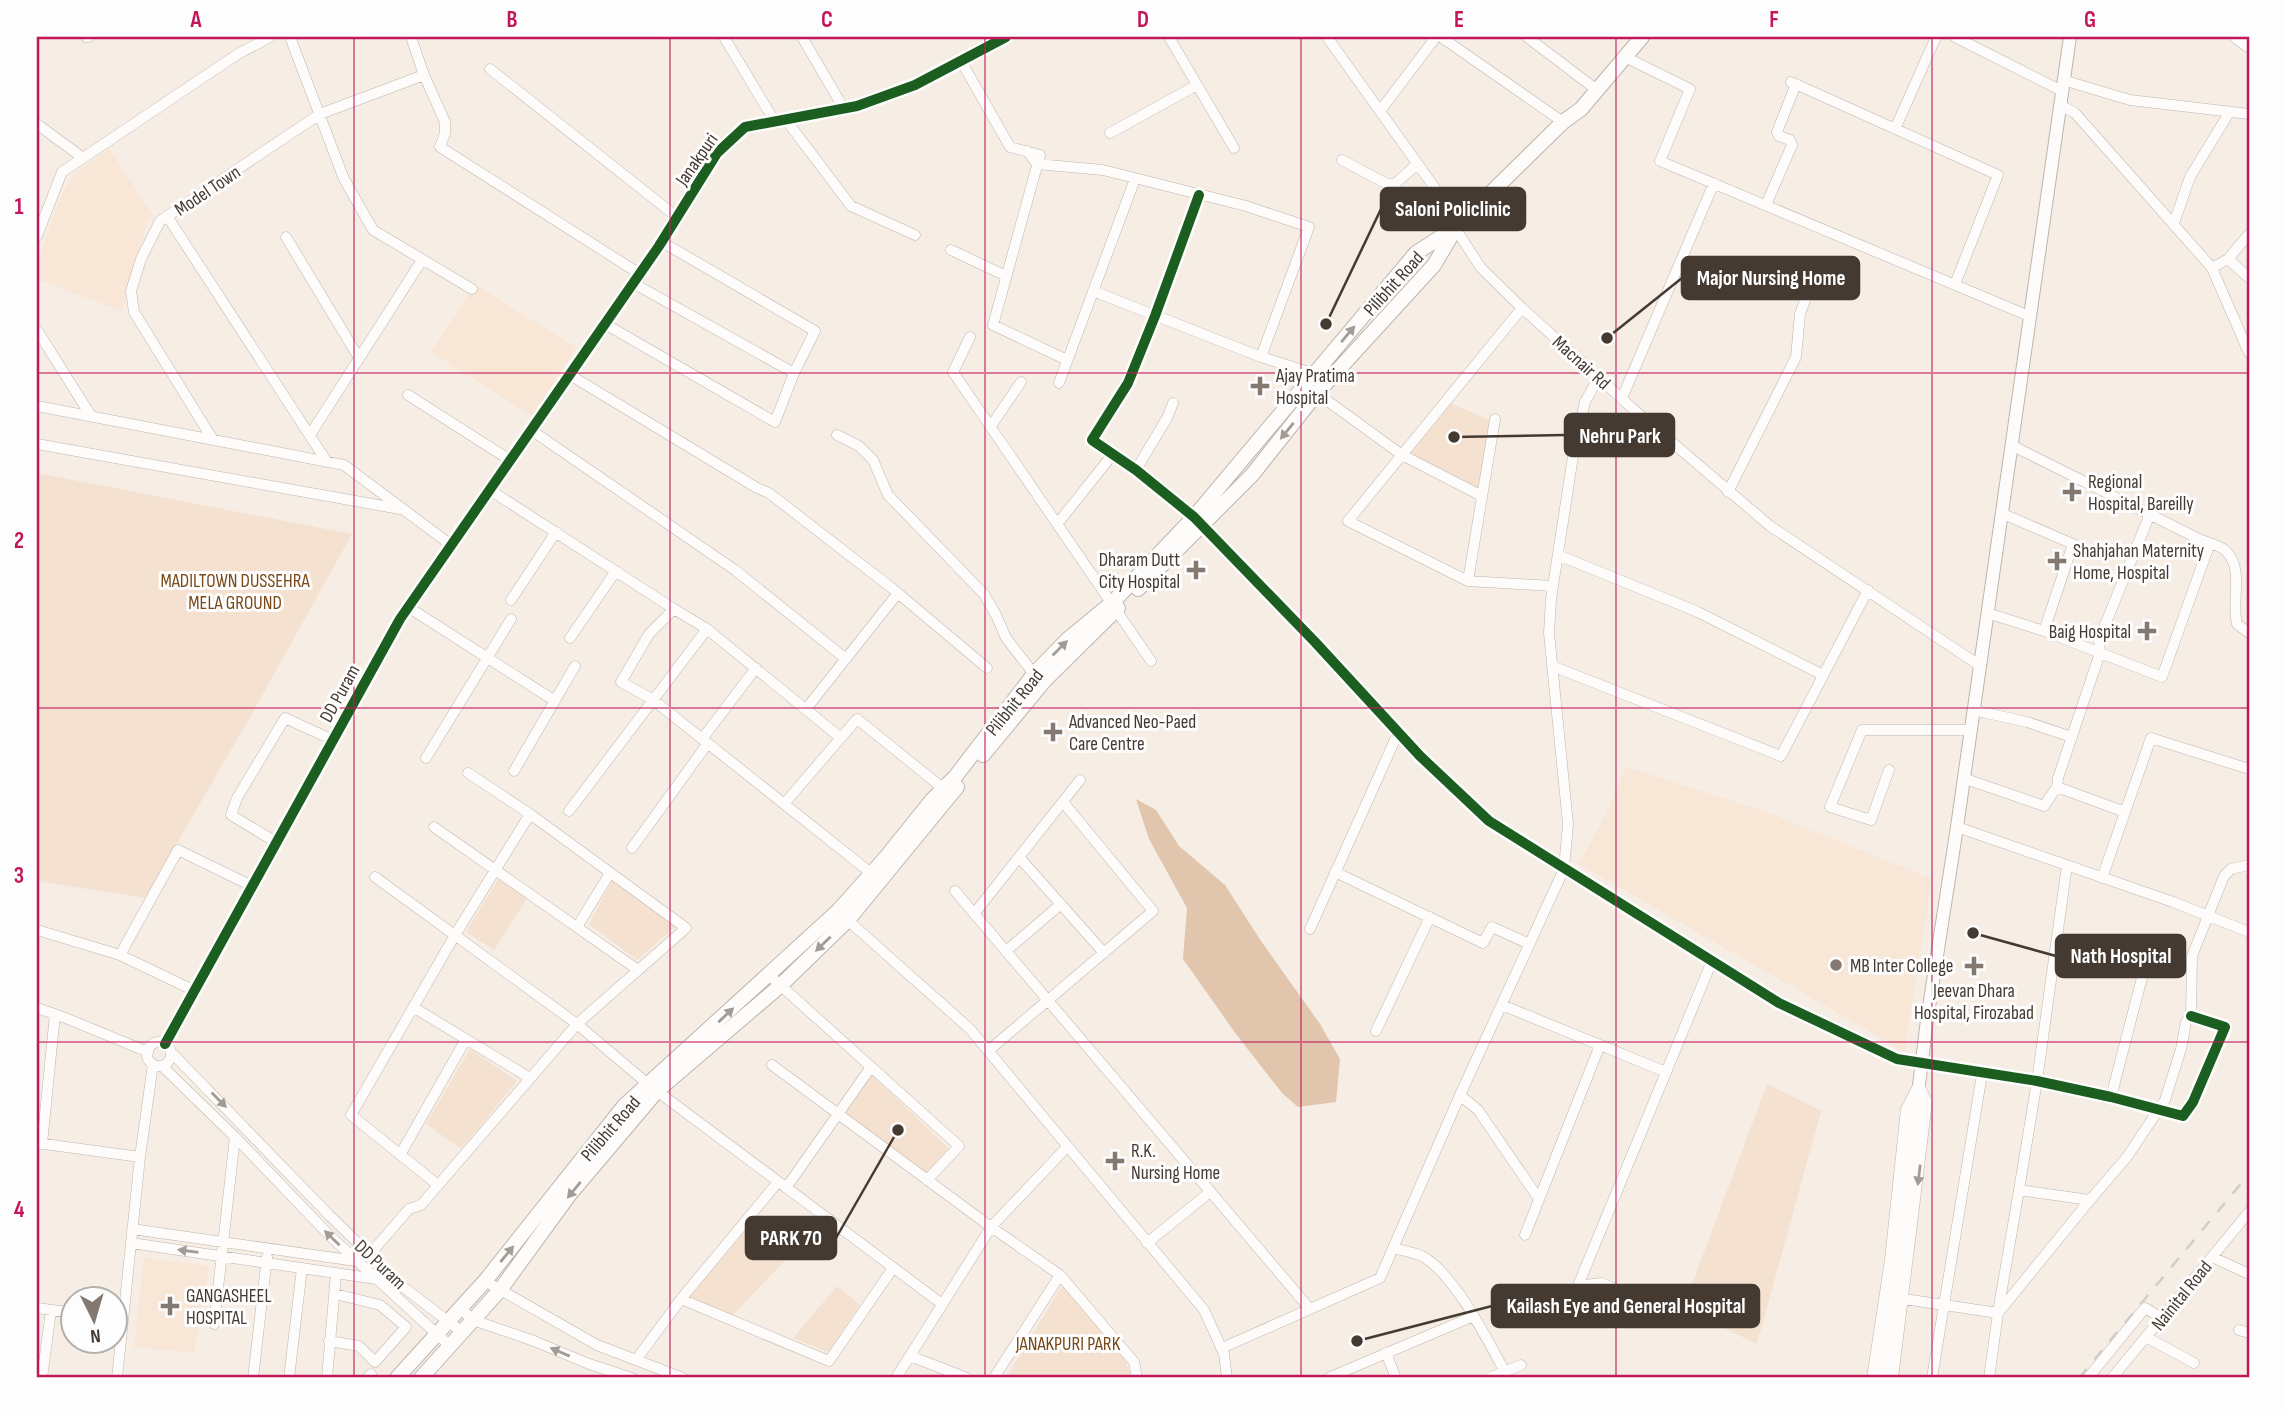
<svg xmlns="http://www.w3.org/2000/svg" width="2286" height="1415" viewBox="0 0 2286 1415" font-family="'Sofia Sans Condensed',sans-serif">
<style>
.built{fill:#f8e6d6}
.green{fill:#f5e1d0}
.water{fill:#e1c5ac}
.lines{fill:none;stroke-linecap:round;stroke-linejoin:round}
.minor-casing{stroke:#beb5ad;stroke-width:11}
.major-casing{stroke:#beb5ad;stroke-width:14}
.highway-casing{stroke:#beb5ad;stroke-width:16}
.minor{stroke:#fefcfb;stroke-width:10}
.major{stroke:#fefcfb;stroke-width:12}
.highway{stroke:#fefcfb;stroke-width:14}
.rail{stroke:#d0cdcb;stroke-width:2.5;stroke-dasharray:12 12;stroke-linecap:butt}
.cycleway-casing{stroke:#fdfdfd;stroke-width:15}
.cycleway{stroke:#1b5e20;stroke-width:10}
.oneway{fill:#a29b96}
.grid{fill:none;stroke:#c2185b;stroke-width:2;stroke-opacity:0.55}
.poi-dot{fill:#837970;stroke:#fdfdfd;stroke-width:2.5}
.labels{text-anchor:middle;stroke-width:6;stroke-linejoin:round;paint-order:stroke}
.street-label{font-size:19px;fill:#453a31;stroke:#fdfdfd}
.poi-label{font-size:19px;fill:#453a31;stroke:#fdfdfd;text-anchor:start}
.park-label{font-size:19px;fill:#794917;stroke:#fdfdfd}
.leader{fill:none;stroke:#453a31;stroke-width:2.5}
.callout-dot{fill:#453a31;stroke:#fdfdfd;stroke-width:2.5}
.callout{fill:#453a31;stroke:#453a31;stroke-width:2.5}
.callout-label{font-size:21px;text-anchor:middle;font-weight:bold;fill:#fff}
.neatline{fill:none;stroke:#c2185b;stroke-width:2.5}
.grid-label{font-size:23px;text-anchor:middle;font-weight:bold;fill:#c2185b}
</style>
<rect width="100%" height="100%" fill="#f6ede5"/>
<path class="built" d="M 109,148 L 153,215 L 148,220 L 121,311 L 37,279 L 37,263 L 58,203 L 73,175 Z
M 475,284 L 576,348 L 532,416 L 431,352 Z
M 1626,767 L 1764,811 L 1932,879 L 1904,1051 L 1579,864 L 1603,820 Z
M 144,1258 L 209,1266 L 194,1353 L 134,1347 Z"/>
<path class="green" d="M 1450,403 L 1490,420 L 1479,489 L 1406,454 Z
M 37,473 L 352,534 L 249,719 L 145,898 L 37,881 Z
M 499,878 L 528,897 L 494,950 L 466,932 Z
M 613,879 L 676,926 L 637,960 L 589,924 Z
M 470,1049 L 517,1081 L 461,1149 L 426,1124 Z
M 872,1075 L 948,1148 L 927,1175 L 844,1112 Z
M 1767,1084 L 1821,1111 L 1757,1344 L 1683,1308 Z
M 750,1225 L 793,1252 L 733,1315 L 690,1297 Z
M 837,1286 L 860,1305 L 828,1352 L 793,1338 Z
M 1062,1286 L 1123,1354 L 1132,1378 L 1006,1378 Z"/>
<path class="water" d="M 1136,799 L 1156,810 L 1179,846 L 1225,885 L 1261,941 L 1320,1024 L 1340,1059 L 1336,1102 L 1298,1107 L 1282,1093 L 1236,1034 L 1183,959 L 1187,908 L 1149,839 Z"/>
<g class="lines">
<defs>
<path id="minor" d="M 86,37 L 89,37
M 290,37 L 344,179 L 373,230 L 472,289
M 411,37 L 424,75 L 445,122 L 445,133 L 440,147 L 640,274
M 724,37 L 775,122
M 802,37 L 844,109
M 1169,37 L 1234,148
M 1327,37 L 1442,198 L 1455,228 L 1481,268 L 1522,308 L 1632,408 L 1770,526 L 1979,665
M 1441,37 L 1563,122
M 1527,37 L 1597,90
M 1955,37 L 2062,91
M 2234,37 L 2246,46 L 2249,42
M 1625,57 L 1690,89 L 1660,161 L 2029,316
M 961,61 L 1010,147 L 1040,155 L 993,325 L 1067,360
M 490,69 L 677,217
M 2063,80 L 2130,100 L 2249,114
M 1791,82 L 1998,175 L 1955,284
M 2060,105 L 2075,113 L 2212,268 L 2249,353
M 1380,111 L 1436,37
M 786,120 L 851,206 L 915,235
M 37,124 L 83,158
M 1895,129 L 1936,37
M 1110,133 L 1197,85
M 1027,151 L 1037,164 L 1103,170 L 1246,206 L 1309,227 L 1261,357
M 1342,160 L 1387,184 L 1396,183 L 1417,164
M 1199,195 L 1155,316 L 1128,383 L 1092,440 L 1136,470 L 1194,517 L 1315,642 L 1420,756 L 1489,821 L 1779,1003 L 1897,1059 L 2037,1081 L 2111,1097 L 2183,1116 L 2193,1102 L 2225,1027 L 2191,1016
M 1766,205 L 1792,145 L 1790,140 L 1779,136 L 1777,132 L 1796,84
M 167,216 L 327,462
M 2174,223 L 2190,177 L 2229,113
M 37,236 L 62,172 L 238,54 L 270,37
M 286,237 L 359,358
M 951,250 L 1006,276
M 2228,259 L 2249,278
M 2212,268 L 2228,259 L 2249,234
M 633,283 L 794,373
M 1093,291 L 1261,357 L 1315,374
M 1522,308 L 1348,521 L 1468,581 L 1553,586
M 605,324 L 775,422 L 794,373 L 815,331 L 662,242
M 37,330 L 91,416
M 970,337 L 953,372 L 1151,661
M 570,375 L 757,488 L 769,493 L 893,589 L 987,668
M 1059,383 L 1135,179
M 1314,391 L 1402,455 L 1482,496
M 408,395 L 510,460
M 1622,398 L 1714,183
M 37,406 L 344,465 L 451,545
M 991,426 L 1021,382
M 531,430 L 735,570 L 846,659
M 310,435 L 422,260
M 837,435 L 859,446 L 873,460 L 888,495 L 984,594 L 996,615 L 1006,638 L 1034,674
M 213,440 L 134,312 L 131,291 L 141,259 L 160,221 L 320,114 L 424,75
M 37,444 L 400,509
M 2011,445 L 2201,540 C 2209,543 2222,546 2227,552 C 2244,570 2231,601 2237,624 L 2249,633
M 1136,470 L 1167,418 L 1173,403
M 490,490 L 674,609
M 1728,492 L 1796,357 L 1800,314 L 1811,284
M 2001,513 L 2073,544 L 2044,631
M 1058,523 L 1113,454
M 1558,555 L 1698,612 L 1823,675
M 1468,581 L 1495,419
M 511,600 L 556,532
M 408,607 L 555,701
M 1987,613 L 2044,631 L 2162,677 L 2210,543
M 570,638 L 616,571
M 1552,666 L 1781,756 L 1868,590
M 806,709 L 898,593
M 1973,710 L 2027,722 L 2072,737
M 841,738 L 707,629 L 674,609 L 649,634 L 621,682 L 652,699 L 871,873
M 702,739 L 756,668
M 426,758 L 511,619
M 1889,770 L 1871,820 L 1830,807 L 1862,730 L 1970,730
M 514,771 L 575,666
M 1963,778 L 2044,806 L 2057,787 L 2058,778 L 2100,653 L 2099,640 L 2150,514
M 2057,787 L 2125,812
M 784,804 L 857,719 L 944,789
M 569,811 L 707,629
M 434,827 L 638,970
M 1957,827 L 2173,902 L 2249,932
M 276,842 L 231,815 L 237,798 L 285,718 L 333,740
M 632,848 L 708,743
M 1019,857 L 1104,953
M 2067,865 L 2037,1081 L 2019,1190 L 2090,1200 L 2127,1157 L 2165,1100 L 2181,1049 L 2186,1022 L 2191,1016 L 2192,956 L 2224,876 L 2231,869 L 2249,865
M 1335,872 L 1483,943 L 1492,927 L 1529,944
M 375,877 L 577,1024 L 649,1085 L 942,1304
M 2102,878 L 2151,738 L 2249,769
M 955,891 L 1310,1309
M 974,914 L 1080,780
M 843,916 L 970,1029 L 1204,1310 L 1224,1354 L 1227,1378
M 577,927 L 610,873
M 1310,929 L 1398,733
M 37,930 L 120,955 L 195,991
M 1006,951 L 1061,904
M 120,955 L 178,850 L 252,886
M 769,975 L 959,1146 L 927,1180
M 1502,1005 L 1666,1072
M 413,1007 L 530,1078
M 37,1008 L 63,1017 L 148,1052
M 1376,1031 L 1430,917
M147 1054a12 12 0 1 1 24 0a12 12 0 1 1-24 0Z
M 165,1044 L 400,619 L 659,246 L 717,153 L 745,127 L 857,106 L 915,85 L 1006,37
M 988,1051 L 1153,911 L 1063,802
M 171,1052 L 329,1215 L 402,1286 L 462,1332
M 772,1065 L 991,1227 L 1060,1275 L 1134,1362 L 1137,1378
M 162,1066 L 235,1137 L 331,1237 L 450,1346
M 1460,1095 L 1478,1110 L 1539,1199
M 2111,1097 L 2144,970
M 37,1143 L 140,1157
M 42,1144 L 55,1014
M 400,1155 L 466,1039
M 438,1185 L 351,1115 L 455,935 L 530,814
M 786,1188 L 871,1067
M 132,1229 L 356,1261
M 1525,1235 L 1600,1045
M 131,1243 L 376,1279
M 1147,1243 L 1210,1192
M 1393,1248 C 1403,1251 1415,1252 1424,1257 C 1456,1277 1487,1339 1505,1372
M 370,1254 L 409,1209 L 421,1205 L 577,1024 L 686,928 L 530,814 L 468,773
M 2212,1257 L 2249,1274
M 485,1281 L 597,1345 L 683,1378
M 1578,1286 L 1601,1283 L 1672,1312 L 1689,1321
M 681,1299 L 829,1361 L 893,1268
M 1904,1299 L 1998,1313 L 1989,1378
M 37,1308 L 74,1313
M 461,1309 L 473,1320 L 534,1341 L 589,1364 L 632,1378
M 1998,1312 L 2019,1190
M 1998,1313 L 2090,1200
M 1565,1317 L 1712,961
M 214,1324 L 235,1137
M 2239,1330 L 2249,1333
M 2146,1337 L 2194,1363
M 329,1341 L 359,1346 L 375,1362 L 406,1327 L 380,1305 L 335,1294
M 1222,1348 L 1380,1278 L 1460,1095 L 1564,869 L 1568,824 L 1549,633 L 1551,599 L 1574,450 L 1585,402 L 1599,377
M 1386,1353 L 1396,1378
M 910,1356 L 967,1378
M 636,1360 L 681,1299 L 778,1182
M 42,1378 L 51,1310
M 117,1378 L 140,1157 L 153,1064
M 253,1378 L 267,1257
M 289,1378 L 302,1268
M 327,1378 L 336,1273
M 367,1378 L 371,1374
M 896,1378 L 991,1227 L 1067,1147
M 994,1378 L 1060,1275
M 1328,1378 L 1474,1316
M 1489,1378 L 1521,1365
M 1872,1378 L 1890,1260 L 1906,1109 L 1917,1088
M 1893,1378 L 1927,1102 L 1919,1085
M 1932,1378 L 1982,1074
M 2088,1378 L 2145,1308 L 2162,1318
M 2112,1378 L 2249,1212"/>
<path id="major" d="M 1883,1378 L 1927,1020 L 1957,827 L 2070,37"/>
<path id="highway" d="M 1138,589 L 1252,475 L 1317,393 L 1434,265 L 1453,233
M 983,755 L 1045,680 L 1118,608
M 397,1378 L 485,1281 L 624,1106 L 838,911 L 887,856 L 932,800 L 955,777 L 1034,674 L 1067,640 L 1113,602 L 1194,517 L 1416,253 L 1455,228 L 1563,122 L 1581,109 L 1642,37
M 421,1378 L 500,1290 L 570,1194 L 657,1091 L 780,986 L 848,920 L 957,787"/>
</defs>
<use href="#minor" class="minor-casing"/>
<use href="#major" class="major-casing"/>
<use href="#highway" class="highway-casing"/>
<use href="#minor" class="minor"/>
<use href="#major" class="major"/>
<use href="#highway" class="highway"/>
<path class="rail" d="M 2079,1378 L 2249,1174"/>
<defs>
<path id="cycleway" d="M 1199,195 L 1155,316 L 1128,383 L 1092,440 L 1136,470 L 1194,517 L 1315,642 L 1420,756 L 1489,821 L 1779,1003 L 1897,1059 L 2037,1081 L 2111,1097 L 2183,1116 L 2193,1102 L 2225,1027 L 2191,1016
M 165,1044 L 400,619 L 659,246 L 717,153 L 745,127 L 857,106 L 915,85 L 1006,37"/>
</defs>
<use href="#cycleway" class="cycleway-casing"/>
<use href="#cycleway" class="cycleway"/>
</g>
<defs><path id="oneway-solid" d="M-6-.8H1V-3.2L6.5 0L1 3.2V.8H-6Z" transform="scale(1.75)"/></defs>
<g class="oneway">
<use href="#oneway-solid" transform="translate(1348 334) rotate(-50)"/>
<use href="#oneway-solid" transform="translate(1287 431) rotate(129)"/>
<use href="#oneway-solid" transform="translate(1060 648) rotate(-45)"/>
<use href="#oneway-solid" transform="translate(823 944) rotate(136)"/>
<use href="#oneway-solid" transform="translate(726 1015) rotate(-43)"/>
<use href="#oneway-solid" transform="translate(219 1100) rotate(45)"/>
<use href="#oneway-solid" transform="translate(1919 1175) rotate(97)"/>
<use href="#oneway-solid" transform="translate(574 1190) rotate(129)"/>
<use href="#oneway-solid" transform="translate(332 1238) rotate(-136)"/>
<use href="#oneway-solid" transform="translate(188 1251) rotate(-172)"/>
<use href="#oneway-solid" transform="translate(507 1254) rotate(-51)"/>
<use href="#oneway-solid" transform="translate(560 1352) rotate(-157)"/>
</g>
<path class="grid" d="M 354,37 L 354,1378M 670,37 L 670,1378M 985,37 L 985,1378M 1301,37 L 1301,1378M 1616,37 L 1616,1378M 1932,37 L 1932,1378M 37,373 L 2249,373M 37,708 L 2249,708M 37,1042 L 2249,1042"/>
<g class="poi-dot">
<path d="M1256.5 375.5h7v7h7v7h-7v7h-7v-7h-7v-7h7z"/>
<path d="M2068.5 481.5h7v7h7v7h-7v7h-7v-7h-7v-7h7z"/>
<path d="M2053.5 550.5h7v7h7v7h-7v7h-7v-7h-7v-7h7z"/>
<path d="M1192.5 559.5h7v7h7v7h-7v7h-7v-7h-7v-7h7z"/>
<path d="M2143.5 620.5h7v7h7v7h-7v7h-7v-7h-7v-7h7z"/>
<path d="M1049.5 721.5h7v7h7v7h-7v7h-7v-7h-7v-7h7z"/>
<circle cx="1836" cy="965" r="7"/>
<path d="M1970.5 955.5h7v7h7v7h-7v7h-7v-7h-7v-7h7z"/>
<path d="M1111.5 1150.5h7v7h7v7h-7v7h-7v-7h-7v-7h7z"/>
<path d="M166.5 1295.5h7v7h7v7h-7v7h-7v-7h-7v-7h7z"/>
</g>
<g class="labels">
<g class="street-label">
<text transform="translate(696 159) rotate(-55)" y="7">Janakpuri</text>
<text transform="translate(207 190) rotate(-34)" y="7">Model Town</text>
<text transform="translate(1393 283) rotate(-48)" y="7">Pilibhit Road</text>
<text transform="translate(1582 362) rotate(42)" y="7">Macnair Rd</text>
<text transform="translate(339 693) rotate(-61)" y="7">DD Puram</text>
<text transform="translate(1014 702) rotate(-51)" y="7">Pilibhit Road</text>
<text transform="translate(610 1128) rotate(-49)" y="7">Pilibhit Road</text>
<text transform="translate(381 1264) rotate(43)" y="7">DD Puram</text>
<text transform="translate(2181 1295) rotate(-51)" y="7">Nainital Road</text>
</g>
<g class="poi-label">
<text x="1276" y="382">Ajay Pratima<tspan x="1276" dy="22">Hospital</tspan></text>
<text x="2088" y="488">Regional<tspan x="2088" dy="22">Hospital, Bareilly</tspan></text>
<text x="2073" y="557">Shahjahan Maternity<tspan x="2073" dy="22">Home, Hospital</tspan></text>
<text x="1180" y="566" text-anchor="end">Dharam Dutt<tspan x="1180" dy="22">City Hospital</tspan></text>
<text x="2131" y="638" text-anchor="end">Baig Hospital</text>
<text x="1069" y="728">Advanced Neo-Paed<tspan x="1069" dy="22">Care Centre</tspan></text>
<text x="1850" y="972">MB Inter College</text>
<text x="1974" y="997" text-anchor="middle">Jeevan Dhara<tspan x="1974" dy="22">Hospital, Firozabad</tspan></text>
<text x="1131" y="1157">R.K.<tspan x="1131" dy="22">Nursing Home</tspan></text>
<text x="186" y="1302">GANGASHEEL<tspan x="186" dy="22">HOSPITAL</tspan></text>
</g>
<g class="park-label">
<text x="235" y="587">MADILTOWN DUSSEHRA<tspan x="235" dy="22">MELA GROUND</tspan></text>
<text x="1068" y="1350">JANAKPURI PARK</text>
</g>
</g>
<path class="leader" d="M1326 324L1381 209M1607 338L1682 278M1454 437L1565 435M1973 933L2056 956M898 1130L836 1238M1357 1341L1492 1306"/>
<g class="callout-dot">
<circle cx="1326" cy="324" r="7"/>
<circle cx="1607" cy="338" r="7"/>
<circle cx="1454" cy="437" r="7"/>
<circle cx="1973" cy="933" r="7"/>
<circle cx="898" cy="1130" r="7"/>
<circle cx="1357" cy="1341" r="7"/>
</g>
<g class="callout">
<rect x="1381" y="188" width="144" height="42" rx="7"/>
<rect x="1682" y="257" width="177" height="42" rx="7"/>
<rect x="1565" y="414" width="109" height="42" rx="7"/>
<rect x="2056" y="935" width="129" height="42" rx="7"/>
<rect x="746" y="1217" width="90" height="42" rx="7"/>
<rect x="1492" y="1285" width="267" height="42" rx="7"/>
</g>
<g class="callout-label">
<text x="1453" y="216">Saloni Policlinic</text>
<text x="1771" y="285">Major Nursing Home</text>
<text x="1620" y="443">Nehru Park</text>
<text x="2121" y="963">Nath Hospital</text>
<text x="791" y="1245">PARK 70</text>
<text x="1626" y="1313">Kailash Eye and General Hospital</text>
</g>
<rect width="2286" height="1415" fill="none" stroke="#fdfdfd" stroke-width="77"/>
<g transform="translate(94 1320) rotate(175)"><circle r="33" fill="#fdfdfd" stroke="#b3afab" stroke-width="2"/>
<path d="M0-5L12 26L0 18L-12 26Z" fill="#837970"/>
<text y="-10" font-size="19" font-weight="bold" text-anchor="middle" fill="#453a31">N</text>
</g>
<rect x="38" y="38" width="2210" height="1338" class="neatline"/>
<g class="grid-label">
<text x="196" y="27">A</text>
<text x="512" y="27">B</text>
<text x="827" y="27">C</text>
<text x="1143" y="27">D</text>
<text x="1459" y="27">E</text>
<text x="1774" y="27">F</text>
<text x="2090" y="27">G</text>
<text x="19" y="214">1</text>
<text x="19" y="548">2</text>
<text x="19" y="883">3</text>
<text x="19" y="1217">4</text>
</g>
</svg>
